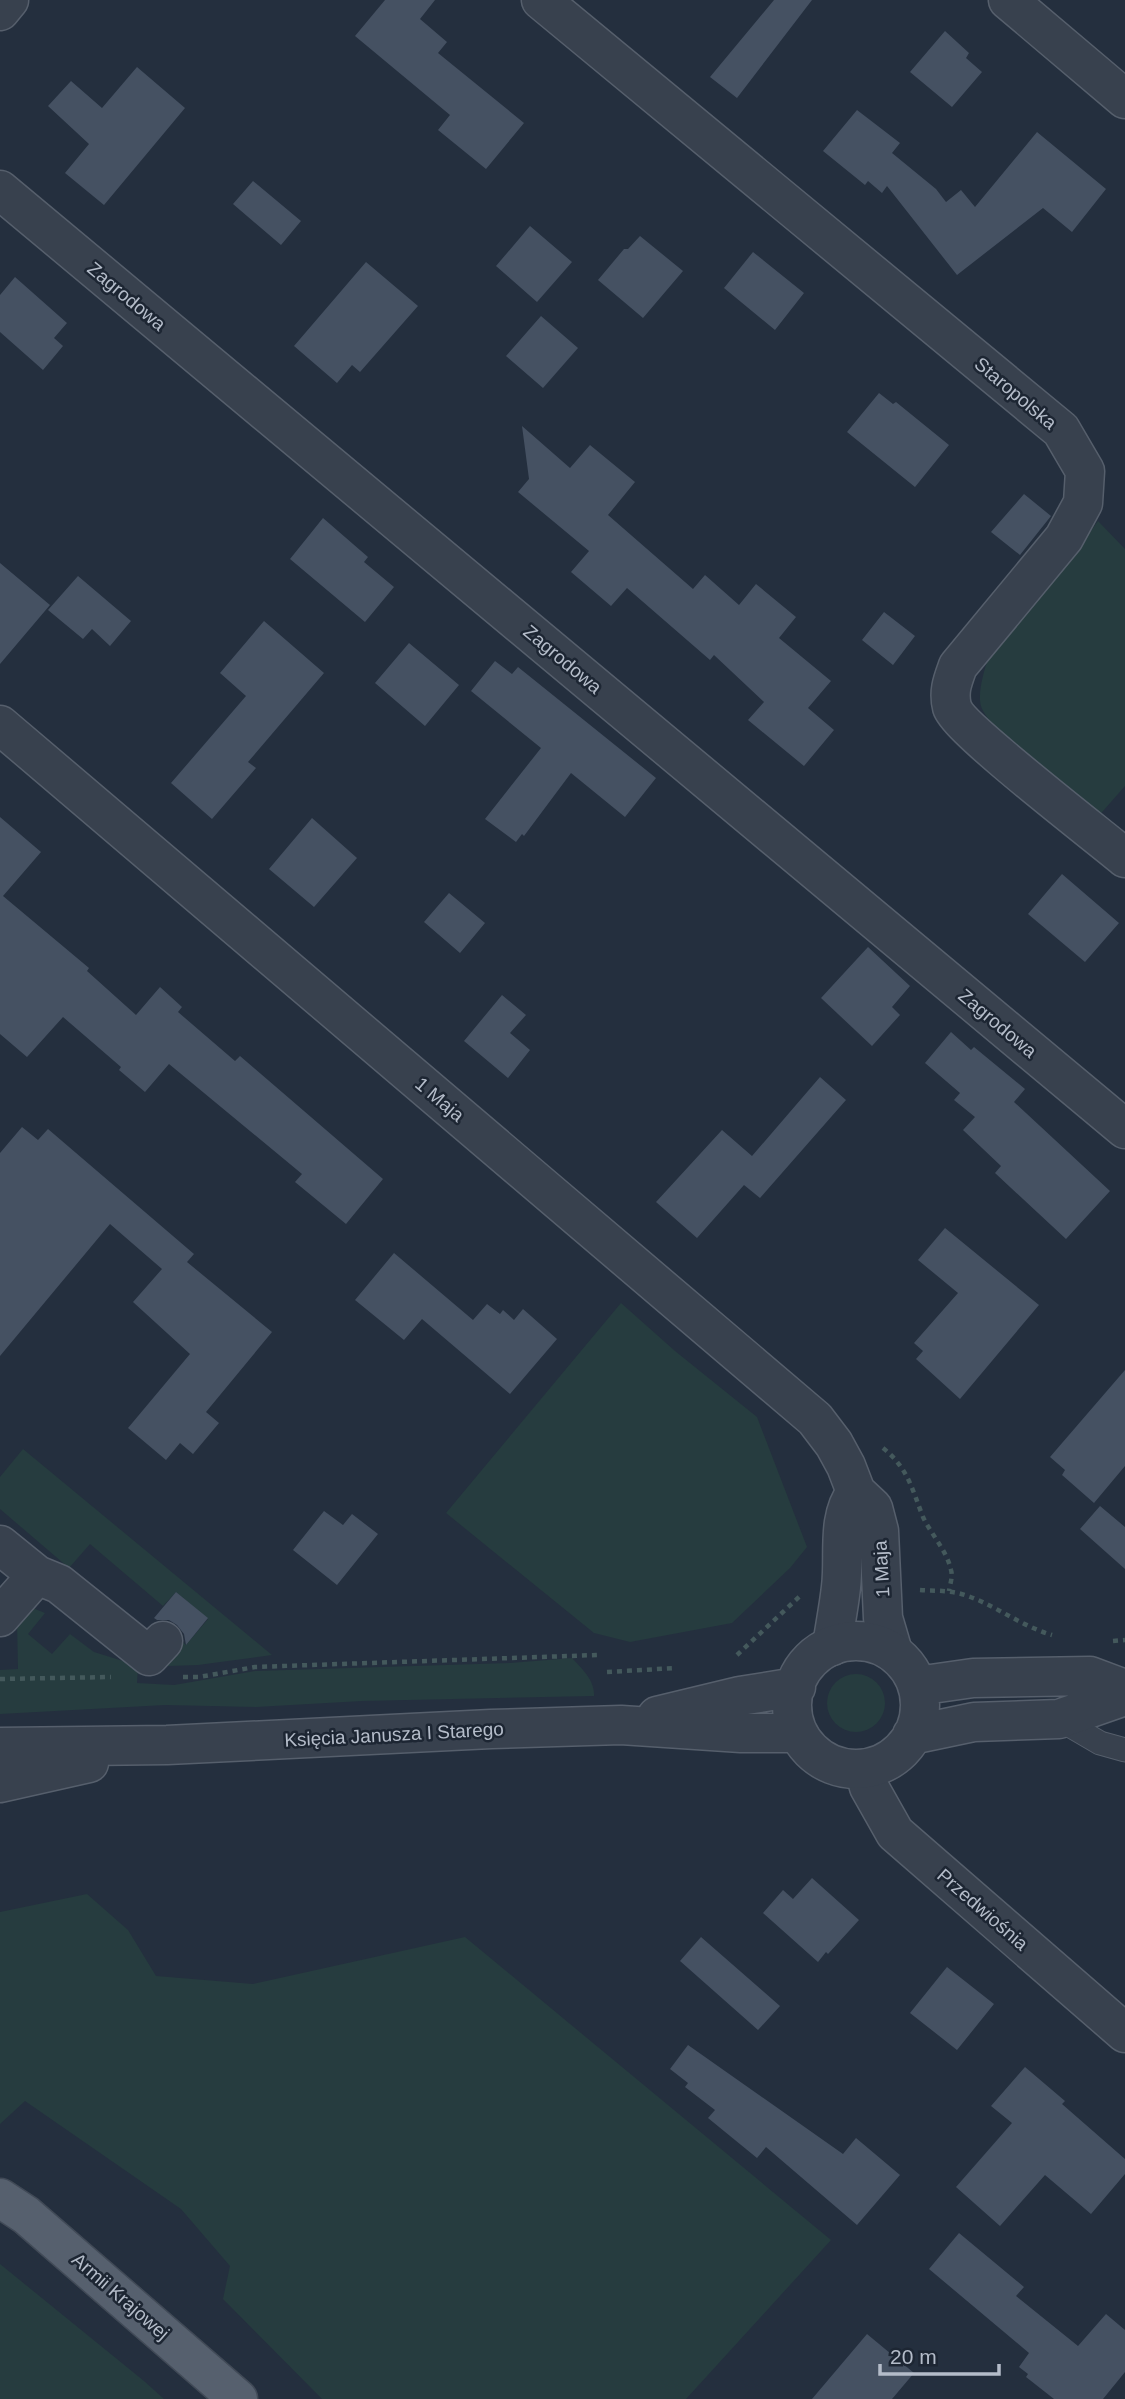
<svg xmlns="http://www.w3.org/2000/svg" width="1125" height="2399" viewBox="0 0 1125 2399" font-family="Arial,sans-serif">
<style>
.green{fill:#263c3f}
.building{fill:#455162}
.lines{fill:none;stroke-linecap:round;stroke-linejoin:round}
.service-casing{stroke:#565f6c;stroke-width:25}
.minor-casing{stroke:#565f6c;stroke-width:41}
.tertiary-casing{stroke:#565f6c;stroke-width:41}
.primary-casing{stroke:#414a57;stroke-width:41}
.path{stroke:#44595c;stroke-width:4.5;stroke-dasharray:5 5;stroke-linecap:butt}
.service{stroke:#38414e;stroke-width:23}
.minor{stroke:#38414e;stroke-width:38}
.tertiary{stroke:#38414e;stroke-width:38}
.primary{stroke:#56606e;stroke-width:38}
.labels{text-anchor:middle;stroke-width:5;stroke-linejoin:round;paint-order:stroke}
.street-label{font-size:19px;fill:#b4bcc9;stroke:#1d2633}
</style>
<rect width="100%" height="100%" fill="#242f3e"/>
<path class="green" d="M 1098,521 L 1125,549 L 1125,786 L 1096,819 C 1073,799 988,730 981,706 C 977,693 985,666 990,654 L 1068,563 Z
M 621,1303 L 675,1351 L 757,1417 L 807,1547 L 790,1568 L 732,1623 L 630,1642 L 594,1633 L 446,1513 Z
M 23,1449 L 272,1655 L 198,1665 L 138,1667 L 137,1683 L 174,1685 L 255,1671 L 510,1663 L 572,1658 C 582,1669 595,1680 594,1696 L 362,1701 L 256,1707 L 165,1705 L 0,1714 L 0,1670 L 18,1669 L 17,1622 L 30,1607 L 45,1613 L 28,1634 L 52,1654 L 70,1634 L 94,1652 L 123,1661 L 129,1666 L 138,1667 L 179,1639 L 186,1645 L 208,1619 L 176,1592 L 163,1606 L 90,1544 L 69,1568 L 0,1509 L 0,1477 Z
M827 1703a29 29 0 1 1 58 0a29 29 0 1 1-58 0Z
M 87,1894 L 128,1930 L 156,1976 L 253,1984 L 465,1937 L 831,2240 L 686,2399 L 322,2399 L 223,2299 L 230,2266 L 181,2209 L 25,2101 L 0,2124 L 0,1912 Z
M 0,2264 L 144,2381 L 164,2399 L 0,2399 Z"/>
<path class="building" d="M 385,0 L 435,0 L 420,19 L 447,42 L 438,53 L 524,123 L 486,169 L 438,130 L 450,115 L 355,36 Z
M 774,0 L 812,0 L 737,98 L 710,77 Z
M 945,31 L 969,53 L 966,58 L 982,72 L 952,107 L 910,72 Z
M 137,67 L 185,108 L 104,205 L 65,173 L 89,144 L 48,106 L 71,81 L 102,108 Z
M 857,110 L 900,143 L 892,153 L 936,189 L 946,202 L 961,190 L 975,207 L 1037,132 L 1106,189 L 1072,232 L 1043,208 L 957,275 L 887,186 L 882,193 L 868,181 L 865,185 L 823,151 Z
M 253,181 L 301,221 L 281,245 L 233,204 Z
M 530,226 L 572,262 L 537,302 L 496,266 Z
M 640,236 L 683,271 L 643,318 L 598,280 L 624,249 L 628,249 Z
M 753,252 L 804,293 L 775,330 L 724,288 Z
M 366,262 L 418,306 L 360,372 L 352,365 L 337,383 L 294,346 Z
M 15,277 L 67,323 L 54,338 L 63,346 L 43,370 L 0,332 L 0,295 Z
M 541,316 L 578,348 L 543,388 L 506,356 Z
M 879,393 L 893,404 L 896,402 L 949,445 L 915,487 L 847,432 Z
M 522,426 L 570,468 L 590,445 L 635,482 L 608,515 L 693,589 L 705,575 L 739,605 L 756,584 L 796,617 L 779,638 L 831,681 L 808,708 L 834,730 L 804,766 L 748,720 L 764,702 L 714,655 L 710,660 L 627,588 L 611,606 L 571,572 L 589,551 L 518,492 L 529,479 Z
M 1024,494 L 1051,516 L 1020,555 L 991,532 Z
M 323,518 L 368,557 L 364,562 L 394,587 L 365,622 L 290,559 Z
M 0,563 L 50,605 L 0,664 Z
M 78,576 L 131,621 L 110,646 L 92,629 L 83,639 L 48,610 Z
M 884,612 L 915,636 L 893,665 L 862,640 Z
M 264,621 L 324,673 L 248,762 L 256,768 L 212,819 L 171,783 L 246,696 L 220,673 Z
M 409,643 L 459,685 L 425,726 L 375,683 Z
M 495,661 L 512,674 L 518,667 L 656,778 L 625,817 L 571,773 L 524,836 L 522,834 L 516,842 L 485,819 L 541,748 L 471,691 Z
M 0,817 L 41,852 L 3,896 L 89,968 L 87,971 L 136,1015 L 160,987 L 182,1007 L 178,1012 L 235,1061 L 240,1056 L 383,1179 L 346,1224 L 295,1182 L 302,1174 L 169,1064 L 145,1092 L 119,1070 L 121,1067 L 63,1017 L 27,1057 L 0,1034 Z
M 312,818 L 357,858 L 314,907 L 269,869 Z
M 1062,874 L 1119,923 L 1085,962 L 1028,914 Z
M 449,893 L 485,923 L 460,953 L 424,922 Z
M 868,947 L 910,986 L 892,1007 L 900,1015 L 872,1046 L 821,998 Z
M 502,995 L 526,1015 L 510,1033 L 530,1050 L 508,1078 L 464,1041 Z
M 951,1032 L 971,1050 L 974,1047 L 1025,1089 L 1014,1102 L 1110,1191 L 1066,1239 L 995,1173 L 1001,1166 L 963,1130 L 975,1117 L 954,1100 L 960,1093 L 925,1063 Z
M 820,1077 L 846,1100 L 760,1198 L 744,1185 L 697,1238 L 656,1202 L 722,1130 L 752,1156 Z
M 22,1127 L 38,1140 L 48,1129 L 194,1254 L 187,1262 L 272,1332 L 206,1412 L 219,1423 L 193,1454 L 180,1443 L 166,1460 L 128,1428 L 190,1354 L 133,1302 L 162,1269 L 110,1224 L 0,1356 L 0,1153 Z
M 945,1228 L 1039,1305 L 960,1399 L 916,1359 L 923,1351 L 914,1343 L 958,1293 L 918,1260 Z
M 394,1253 L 473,1320 L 487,1304 L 500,1314 L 503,1310 L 514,1320 L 523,1309 L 557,1339 L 510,1394 L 422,1319 L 404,1340 L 355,1300 Z
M 1125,1370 L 1125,1466 L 1094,1503 L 1062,1475 L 1065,1470 L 1050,1457 Z
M 1100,1506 L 1125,1527 L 1125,1569 L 1080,1529 Z
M 324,1511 L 343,1525 L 352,1514 L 378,1534 L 337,1585 L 293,1550 Z
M 176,1592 L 208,1618 L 186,1645 L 184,1634 L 177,1625 L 169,1620 L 157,1620 L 154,1618 Z
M 812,1878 L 859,1920 L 828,1954 L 826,1952 L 818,1962 L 763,1913 L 783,1890 L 793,1899 Z
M 701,1937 L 780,2006 L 758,2030 L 680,1961 Z
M 947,1967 L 994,2004 L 957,2050 L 910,2013 Z
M 688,2045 L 843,2154 L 856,2138 L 900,2175 L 857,2225 L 766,2147 L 757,2158 L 708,2118 L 715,2110 L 685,2087 L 688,2083 L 670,2069 Z
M 1025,2067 L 1065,2101 L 1062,2104 L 1125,2159 L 1125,2174 L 1091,2214 L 1045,2175 L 1000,2226 L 956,2187 L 1012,2123 L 991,2106 Z
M 959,2233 L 1024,2287 L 1016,2296 L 1078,2346 L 1106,2314 L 1125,2330 L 1125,2372 L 1103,2399 L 1054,2399 L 1026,2377 L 1028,2374 L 1019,2367 L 1029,2353 L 929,2269 Z
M 867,2334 L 914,2373 L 892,2399 L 812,2399 Z"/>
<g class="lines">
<defs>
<path id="service" d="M 1059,1719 L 1100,1743 L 1125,1750"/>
<path id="minor" d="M 541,0 L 1061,430 L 1085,471 L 1083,503 L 1064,538 L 958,666 C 953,680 948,691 952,707 C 958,728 1099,836 1125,858
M 1008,0 L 1125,99
M 0,11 L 9,0
M 0,190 L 1125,1129
M 0,725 L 815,1419 L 834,1444 L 846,1466 L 856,1492 L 873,1508 L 879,1531 L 883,1618 L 893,1652
M 0,1545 L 37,1575 L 59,1584 L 149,1656 L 163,1641
M 0,1617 L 37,1575
M 832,1646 C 835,1626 839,1606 841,1587 C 845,1555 836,1519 856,1492
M 864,1769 L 869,1787 L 895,1833 L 1125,2033"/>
<path id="tertiary" d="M792 1705a64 64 0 1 1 128 0a64 64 0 1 1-128 0Z
M 917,1686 L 973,1678 L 1090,1676 L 1125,1689
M 657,1716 L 740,1696 L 796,1687
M 912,1735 L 974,1722 L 1059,1719 L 1125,1696
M 0,1747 L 167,1745 L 491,1729 L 621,1725 L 741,1733 L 798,1733
M 0,1783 L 89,1763"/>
<path id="primary" d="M 0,2198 L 26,2215 L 238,2399"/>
</defs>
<use href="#service" class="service-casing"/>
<use href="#minor" class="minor-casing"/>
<use href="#tertiary" class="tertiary-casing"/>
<use href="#primary" class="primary-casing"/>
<path class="path" d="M 883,1448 C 908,1468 912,1489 923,1517 C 931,1534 947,1551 951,1570 C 953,1577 950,1584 949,1591
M 920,1590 C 935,1591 950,1590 965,1595 C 995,1605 1019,1625 1052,1635
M 1113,1641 L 1125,1640
M 737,1655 L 800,1596
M 607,1672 L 676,1668
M 183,1677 L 199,1677 L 255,1667 L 597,1655
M 0,1679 L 111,1677"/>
<use href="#service" class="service"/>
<use href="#minor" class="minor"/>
<use href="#tertiary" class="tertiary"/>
<use href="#primary" class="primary"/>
</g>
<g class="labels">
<g class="street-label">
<text transform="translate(127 296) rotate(40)" y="7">Zagrodowa</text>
<text transform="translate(1016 393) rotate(40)" y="7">Staropolska</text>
<text transform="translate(563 659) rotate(40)" y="7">Zagrodowa</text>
<text transform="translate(998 1023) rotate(40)" y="7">Zagrodowa</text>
<text transform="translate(440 1099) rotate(40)" y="7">1 Maja</text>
<text transform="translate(881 1569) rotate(-93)" y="7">1 Maja</text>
<text transform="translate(394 1734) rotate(-3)" y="7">Księcia Janusza I Starego</text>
<text transform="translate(983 1909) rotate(41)" y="7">Przedwiośnia</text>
<text transform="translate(121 2296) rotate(41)" y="7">Armii Krajowej</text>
</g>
</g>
<path d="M880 2364v10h119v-10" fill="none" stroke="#b4bcc9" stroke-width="3.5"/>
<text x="890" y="2364" font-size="21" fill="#b4bcc9" stroke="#1d2633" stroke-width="5" paint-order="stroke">20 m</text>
</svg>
